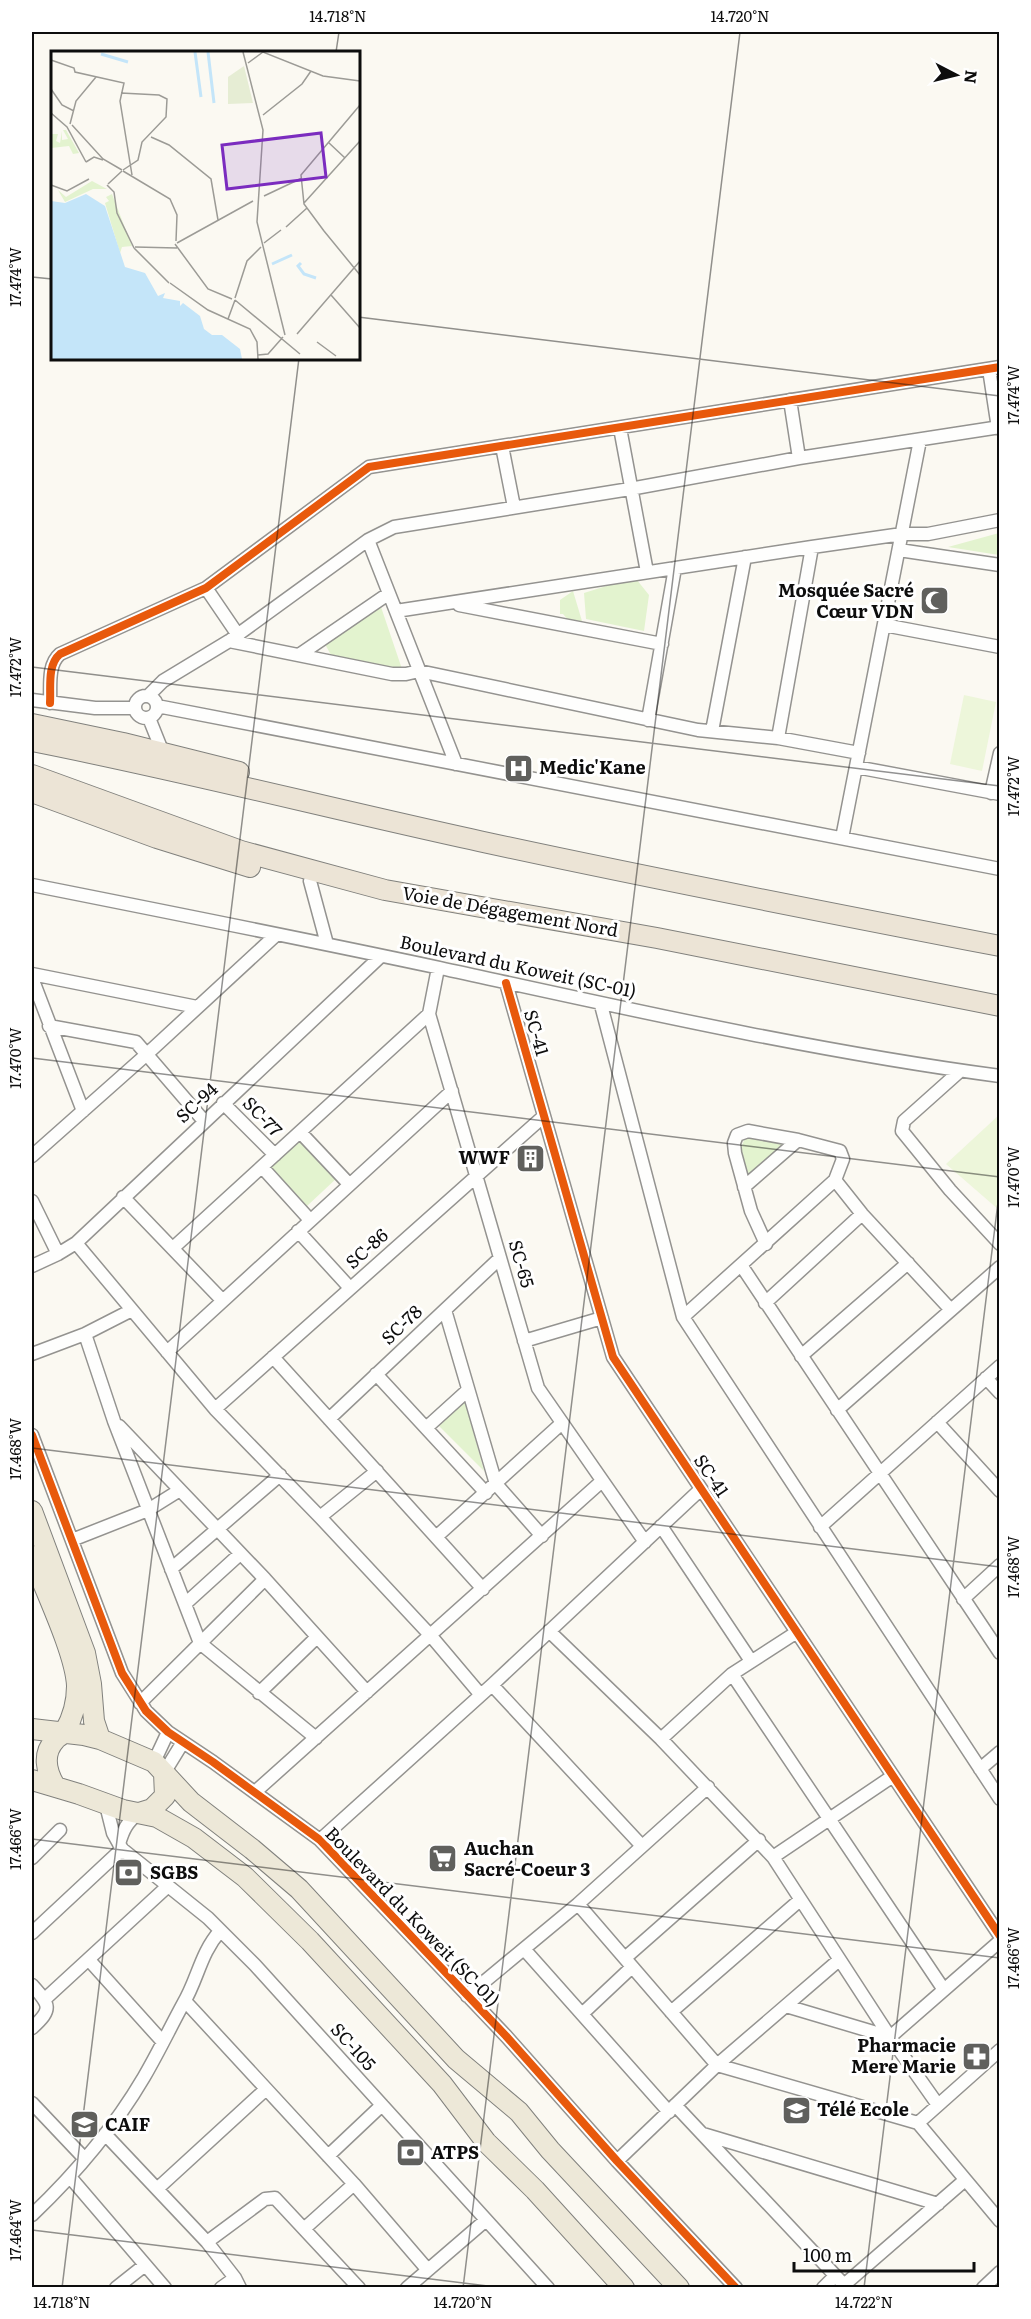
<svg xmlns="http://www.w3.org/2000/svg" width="1031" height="2319" viewBox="0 0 1031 2319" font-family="Literata,serif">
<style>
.green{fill:#e3f3cf}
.pitch{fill:#edf6da}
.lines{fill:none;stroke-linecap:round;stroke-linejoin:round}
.minor-casing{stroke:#949390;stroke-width:15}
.primary-casing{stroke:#81817d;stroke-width:22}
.trunk-casing{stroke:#81817d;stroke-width:22}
.minor{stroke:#fefefd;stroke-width:12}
.primary{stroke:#ede8d8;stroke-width:20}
.trunk{stroke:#ece4d6;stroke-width:20}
.cycleway-casing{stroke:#fff;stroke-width:11}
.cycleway{stroke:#e8590c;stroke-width:8}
.ticks{fill:none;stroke:#0d0d0d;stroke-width:1.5;stroke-opacity:0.45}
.labels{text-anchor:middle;stroke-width:6;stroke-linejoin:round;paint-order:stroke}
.poi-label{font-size:18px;font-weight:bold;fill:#0d0d0d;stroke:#fff;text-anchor:start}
.street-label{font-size:18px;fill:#0d0d0d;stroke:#fff}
.inset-river{fill:none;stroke:#c4e5f9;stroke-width:3}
.inset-road{fill:none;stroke:#9c9b96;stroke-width:1.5}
.view{fill:#7b2cbf;fill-opacity:0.15;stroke:#7b2cbf;stroke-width:3}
.inset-edge{fill:none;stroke:#0d0d0d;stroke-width:3}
.neatline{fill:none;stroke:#0d0d0d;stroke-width:2}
.ticks-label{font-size:15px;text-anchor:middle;fill:#0d0d0d}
</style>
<rect width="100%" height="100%" fill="#fbf9f2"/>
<path class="green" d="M 999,533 L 999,555 L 948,547 Z
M 637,580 L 649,595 L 644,631 L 586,619 L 584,593 L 619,582 Z
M 573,591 L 582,621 L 569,621 L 563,614 L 560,614 L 560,600 Z
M 381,607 L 402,669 L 332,657 L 325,644 Z
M 293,1130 L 338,1177 L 307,1206 L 263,1159 Z
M 746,1137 L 784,1142 L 784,1145 L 752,1174 L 748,1175 C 740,1163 738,1149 746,1137 Z
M 463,1394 L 484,1471 L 433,1420 Z"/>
<path class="pitch" d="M 964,695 L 996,702 L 982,771 L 950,764 Z
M 999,1115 L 999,1210 L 946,1164 Z"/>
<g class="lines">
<defs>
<path id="minor" d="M 989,369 L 998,428
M 790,400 L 799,458
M 620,428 L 647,572
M 502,446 L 514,507
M 368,540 L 456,764
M 899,550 L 1000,565
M 206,588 L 238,635
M 459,605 L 662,644
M 396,611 L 812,547 L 902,534 L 928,534 L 1000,520
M 884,625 L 1000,647
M 229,641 L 392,674 L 406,674 L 419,671 L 698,730 L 778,738 L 859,753
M 299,655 L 388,594
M 148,696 L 163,681 L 229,641 L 368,540 L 394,527 L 630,489 L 799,458 L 1000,427
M135 707a11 11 0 1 1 22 0a11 11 0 1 1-22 0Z
M 32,700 L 95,708 L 135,708
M 50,703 C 51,687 47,665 60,654 L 206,588 L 369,467 L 1000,367
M 157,706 L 1000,869
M 149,718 L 163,753
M 648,720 L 675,568
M 712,731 L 745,557
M 778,738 L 812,547
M 856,767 L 1000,794
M 991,793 L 1000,753
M 842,838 L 920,440
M 310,881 L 327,944
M 32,885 C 168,912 304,939 440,968 C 624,1008 812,1051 1000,1076
M 438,968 L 429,1014 L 538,1388 L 645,1542
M 32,974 L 197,1007
M 32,978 L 83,1111
M 506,983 L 613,1357 L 1000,1936
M 601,1005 L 683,1317 L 1000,1799
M 49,1026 L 136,1042 L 204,1121
M 960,1071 L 904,1121 L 902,1131 L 950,1190 L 1000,1244
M 223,1103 L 275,1155
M 300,1132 L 349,1184
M 32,1156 L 147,1054 L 276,935
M 262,1167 L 310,1220
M 835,1180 L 862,1214 L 951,1310
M 744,1187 L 798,1140
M 123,1197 L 222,1300
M 32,1201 L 58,1254
M 298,1231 L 350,1288
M 76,1243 L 215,1409 L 320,1517 L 431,1636 L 480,1694
M 173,1248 L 429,1014
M 741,1265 L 1000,1653
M 32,1266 L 58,1254 L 76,1243 L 381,956
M 765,1303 L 862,1214
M 445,1310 L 496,1484 L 542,1536
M 683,1317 L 835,1180 L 843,1159 L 840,1151 L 798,1140 L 748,1131 L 737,1135 L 734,1143 L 735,1153 L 751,1211 L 766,1244
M 85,1334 L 114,1421 L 200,1643 L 316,1738
M 524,1341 L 602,1318
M 167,1352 L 452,1091
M 32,1354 L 85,1334 L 132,1310
M 801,1356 L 908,1263
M 273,1357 L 483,1589
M 376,1374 L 486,1493
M 986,1378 L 1000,1393
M 215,1409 L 544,1116
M 837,1410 L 1000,1267
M 329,1419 L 500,1258
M 937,1422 L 1000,1491
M 119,1426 L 265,1579 L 367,1692
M 426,1428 L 468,1390
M 32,1435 L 122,1673 L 146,1711 L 168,1732 L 213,1762 L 320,1840 L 506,2036 L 617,2161 L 736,2288
M 320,1517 L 377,1471
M 661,1526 L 751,1661
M 820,1527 L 1000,1366
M 436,1537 L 562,1423
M 72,1540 L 148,1510 L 180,1490
M 171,1569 L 280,1475
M 963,1599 L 1000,1565
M 185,1604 L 240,1554
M 549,1631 L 661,1739 L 773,1857 L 890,2037 L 938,2105
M 732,1674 L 944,1990
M 492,1685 L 642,1846
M 259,1693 L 317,1637
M 140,1703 L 265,1579
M 661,1739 L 732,1674 L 797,1632
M 154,1762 L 168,1732
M 980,1769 L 1000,1752
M 164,1773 L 183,1742
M 255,1792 L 602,1481
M 106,1805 L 113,1833 L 122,1849 L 208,1918 L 255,1965 L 548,2288
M 320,1840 L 492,1685 L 701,1489
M 119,1844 C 123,1830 127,1822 139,1813
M 773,1857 L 893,1776
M 32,1858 L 60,1830
M 578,1904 L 717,2065 L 918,2123 L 1000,2221
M 32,1933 L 122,1849
M 524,1949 L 669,2112
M 625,1958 L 759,1840
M 89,1960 L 162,2041
M 32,1985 C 50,2005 53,2009 32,2028
M 467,1996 L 578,1904 L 708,1787
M 45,1999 L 168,1886
M 185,2001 L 354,2184 L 427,2269
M 786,2006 L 890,2037 L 1000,1941
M 671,2012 L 800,1900
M 582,2014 L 632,1967
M 32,2103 L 85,2159
M 675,2105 L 847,2288
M 918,2123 L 1000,2050
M 105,2134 L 207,2242 L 235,2278 L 240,2288
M 703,2134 L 938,2204
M 328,2156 L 382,2105
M 617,2161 L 717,2065 L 839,1960
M 70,2177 L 165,2288
M 157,2189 L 265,2090
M 32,2215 C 74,2175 114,2128 144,2077 C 158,2053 170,2028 183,2004 C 198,1979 200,1954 220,1931
M 305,2228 L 354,2184
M 207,2242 L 265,2199 L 275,2198 L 359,2288
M 844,2285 L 965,2180
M 116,2288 L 145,2265
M 221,2288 L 235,2278
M 407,2288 L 486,2220
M 823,2288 L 835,2276
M 983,2288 L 1000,2272"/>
<path id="primary" d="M 32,1511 L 85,1653 L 91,1684 L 94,1721 L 100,1739
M 32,1556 C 44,1588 76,1654 77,1686 C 77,1702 73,1717 65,1731 C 63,1735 58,1736 55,1740 C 42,1754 46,1771 55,1786
M 32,1729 L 84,1735 L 100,1739 L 154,1762 L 191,1802 L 252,1849 L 299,1889 L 456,2059 L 519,2112 L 550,2150 L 679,2288
M 32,1780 L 79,1794 L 123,1810 L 157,1817 L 194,1838 L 245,1877 L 310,1941 L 442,2084 L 486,2142 L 535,2190 L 624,2288
M 139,1813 L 152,1809 L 165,1796 L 164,1773"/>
<path id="trunk" d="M 32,724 L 123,743 L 239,772
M 32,741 C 185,771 335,810 488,843 C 658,880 829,913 1000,946
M 32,775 L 241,851 L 385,890 L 657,938 L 1000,1006
M 32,792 L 157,838 L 250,867"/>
</defs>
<use href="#minor" class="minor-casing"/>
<use href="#primary" class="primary-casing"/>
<use href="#trunk" class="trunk-casing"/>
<use href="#minor" class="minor"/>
<use href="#primary" class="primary"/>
<use href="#trunk" class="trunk"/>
<defs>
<path id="cycleway" d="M 50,703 C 51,687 47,665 60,654 L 206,588 L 369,467 L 1000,367
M 506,983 L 613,1357 L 1000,1936
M 32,1435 L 122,1673 L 146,1711 L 168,1732 L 213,1762 L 320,1840 L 506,2036 L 617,2161 L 736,2288"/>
</defs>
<use href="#cycleway" class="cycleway-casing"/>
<use href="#cycleway" class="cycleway"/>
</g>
<path class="ticks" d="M 336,52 L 339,32M 32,277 L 52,279M 358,317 L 1000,396M 32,667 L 1000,786M 32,1058 L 1000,1177M 32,1448 L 1000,1567M 32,1839 L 1000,1958M 32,2230 L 504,2288M 62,2288 L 299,358M 463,2288 L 740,32M 864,2288 L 1000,1186"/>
<defs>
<symbol id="mosque-square" viewBox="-11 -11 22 22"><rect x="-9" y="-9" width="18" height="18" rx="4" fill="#60605d" stroke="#fff"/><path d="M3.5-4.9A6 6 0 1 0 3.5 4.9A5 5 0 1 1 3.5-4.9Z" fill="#fff"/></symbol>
<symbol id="hospital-square" viewBox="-11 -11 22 22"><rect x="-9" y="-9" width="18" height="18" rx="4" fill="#60605d" stroke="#fff"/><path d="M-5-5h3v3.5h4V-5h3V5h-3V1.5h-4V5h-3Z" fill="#fff"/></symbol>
<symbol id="building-square" viewBox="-11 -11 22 22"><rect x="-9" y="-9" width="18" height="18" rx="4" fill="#60605d" stroke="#fff"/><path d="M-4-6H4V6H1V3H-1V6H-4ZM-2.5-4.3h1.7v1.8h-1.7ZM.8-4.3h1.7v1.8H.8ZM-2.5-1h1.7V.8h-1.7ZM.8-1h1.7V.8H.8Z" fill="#fff"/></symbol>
<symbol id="supermarket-square" viewBox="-11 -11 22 22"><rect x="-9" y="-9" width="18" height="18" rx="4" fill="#60605d" stroke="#fff"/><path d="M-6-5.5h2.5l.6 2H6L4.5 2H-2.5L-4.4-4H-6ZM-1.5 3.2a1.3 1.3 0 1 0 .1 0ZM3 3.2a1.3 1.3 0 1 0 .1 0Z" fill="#fff"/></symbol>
<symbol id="bank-square" viewBox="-11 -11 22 22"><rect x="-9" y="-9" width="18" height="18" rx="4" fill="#60605d" stroke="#fff"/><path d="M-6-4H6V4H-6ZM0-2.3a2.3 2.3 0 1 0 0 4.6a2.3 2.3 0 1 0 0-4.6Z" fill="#fff"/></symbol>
<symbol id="pharmacy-square" viewBox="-11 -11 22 22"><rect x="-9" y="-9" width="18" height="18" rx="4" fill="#60605d" stroke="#fff"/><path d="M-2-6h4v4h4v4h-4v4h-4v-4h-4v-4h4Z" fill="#fff"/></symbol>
<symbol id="school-square" viewBox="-11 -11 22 22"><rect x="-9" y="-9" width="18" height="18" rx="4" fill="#60605d" stroke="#fff"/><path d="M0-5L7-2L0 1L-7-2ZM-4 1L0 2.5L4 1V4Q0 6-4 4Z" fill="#fff"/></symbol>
</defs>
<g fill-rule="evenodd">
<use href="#mosque-square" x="918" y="584" width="33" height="33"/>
<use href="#hospital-square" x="502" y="752" width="33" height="33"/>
<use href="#building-square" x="514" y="1142" width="33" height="33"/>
<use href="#supermarket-square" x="426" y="1842" width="33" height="33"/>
<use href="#bank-square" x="112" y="1856" width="33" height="33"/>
<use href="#pharmacy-square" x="960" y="2040" width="33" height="33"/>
<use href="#school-square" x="780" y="2094" width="33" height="33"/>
<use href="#school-square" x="68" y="2108" width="33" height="33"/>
<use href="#bank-square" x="394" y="2136" width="33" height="33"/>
</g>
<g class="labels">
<g class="poi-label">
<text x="914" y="597" text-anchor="end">Mosquée Sacré<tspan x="914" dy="21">Cœur VDN</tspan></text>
<text x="539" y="774">Medic'Kane</text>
<text x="510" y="1164" text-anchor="end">WWF</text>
<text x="464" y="1855">Auchan<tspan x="464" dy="21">Sacré-Coeur 3</tspan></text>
<text x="150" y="1879">SGBS</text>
<text x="956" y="2052" text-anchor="end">Pharmacie<tspan x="956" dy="21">Mere Marie</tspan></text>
<text x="817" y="2116">Télé Ecole</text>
<text x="105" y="2131">CAIF</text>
<text x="431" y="2159">ATPS</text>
</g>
<g class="street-label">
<text transform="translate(510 912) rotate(10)" y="6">Voie de Dégagement Nord</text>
<text transform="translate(518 967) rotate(12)" y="6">Boulevard du Koweit (SC-01)</text>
<text transform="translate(536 1033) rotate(74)" y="6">SC-41</text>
<text transform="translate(197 1103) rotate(-43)" y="6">SC-94</text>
<text transform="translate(262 1117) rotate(46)" y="6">SC-77</text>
<text transform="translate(367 1249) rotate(-42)" y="6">SC-86</text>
<text transform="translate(521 1264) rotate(74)" y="6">SC-65</text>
<text transform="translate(402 1325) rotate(-43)" y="6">SC-78</text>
<text transform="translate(711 1476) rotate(56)" y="6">SC-41</text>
<text transform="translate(412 1917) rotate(46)" y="6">Boulevard du Koweit (SC-01)</text>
<text transform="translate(353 2047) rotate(48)" y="6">SC-105</text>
</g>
</g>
<g transform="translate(51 51)">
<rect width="309" height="309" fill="#fbf9f2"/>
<path d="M 12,79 L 15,79 L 28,102 L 22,103 L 18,95 L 0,97 L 0,83 L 7,83 L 5,90 L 9,92 L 11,80 L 11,89 L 17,88 ZM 41,130 L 56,138 L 42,138 L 14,151 L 7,139 L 15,146 ZM 61,143 L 81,195 L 71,196 L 69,202 L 54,152 L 58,150 L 55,146 Z" fill="#e3f3cf"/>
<path d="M 193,15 L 202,52 L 177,53 L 177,26 Z" fill="#e6edd4"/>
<path d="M 35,143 L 54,155 L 74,216 L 94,222 L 107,245 L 114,242 L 112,247 L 129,250 L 129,255 L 132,252 L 149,265 L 153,278 L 161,284 L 171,284 L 189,298 L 191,308 L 0,308 L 0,150 L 14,152 Z" fill="#c4e5f9"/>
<path class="inset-river" d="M 144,1 L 150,46M 157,1 L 163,52M 50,3 L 77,11M 250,212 L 247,215 L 253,223 L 265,227M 221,213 L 241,204"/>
<path class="inset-road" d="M 192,1 L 212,79 L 206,171 L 234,284M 0,9 L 23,17 L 24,21 L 73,32 L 69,50 L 81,124M 197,12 L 212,1 L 272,25 L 309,30M 0,38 L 11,54 L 23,60M 70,42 L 108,44 L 116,48 L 115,66 L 91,91 L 87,109 L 72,119M 0,62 L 16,76 L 35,111M 212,64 L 251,33 L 260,20M 19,73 L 25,50 L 45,26M 21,74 L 52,108 L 71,119M 100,86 L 118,94 L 160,128 L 167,169M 277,91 L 294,107M 35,111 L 43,106 L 52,109M 72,120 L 119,148 L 126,164 L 125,190M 57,133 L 71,120M 0,134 L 16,140 L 38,128M 56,134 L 63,141 L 66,162 L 83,197M 213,145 L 251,127M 253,152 L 309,90M 235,176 L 256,157M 273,180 L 309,224M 273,180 L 253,153 L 250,124 L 309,54M 126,192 L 202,150M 213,192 L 230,179M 124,193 L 157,238 L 181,248M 84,196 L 126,197M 83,197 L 118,232M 119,232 L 157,259 L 199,278 L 206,291 L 207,308M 280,244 L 309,277M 184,247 L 196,210 L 210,196M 184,249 L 249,303M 177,268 L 184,249M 246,283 L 309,210M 266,291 L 285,305M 207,304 L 217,303 L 232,286"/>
<path class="view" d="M 270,82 L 275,126 L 176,138 L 171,94 Z"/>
<rect width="309" height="309" class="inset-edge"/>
</g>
<rect width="1031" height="2319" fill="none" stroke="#ffffff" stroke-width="66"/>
<g transform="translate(956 75) rotate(97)" stroke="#ffffff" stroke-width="4.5" paint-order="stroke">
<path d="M0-4.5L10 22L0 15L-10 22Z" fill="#0d0d0d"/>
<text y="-9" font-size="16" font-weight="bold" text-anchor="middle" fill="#0d0d0d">N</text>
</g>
<path d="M794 2262v9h180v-9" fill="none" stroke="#0d0d0d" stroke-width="3"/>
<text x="803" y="2262" font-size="18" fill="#0d0d0d" stroke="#ffffff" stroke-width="4.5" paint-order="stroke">100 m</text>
<rect x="33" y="33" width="965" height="2253" class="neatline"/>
<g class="ticks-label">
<text x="338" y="22">14.718°N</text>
<text x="740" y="22">14.720°N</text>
<text transform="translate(16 277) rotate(-90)" y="5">17.474°W</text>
<text transform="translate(1014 395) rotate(-90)" y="5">17.474°W</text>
<text transform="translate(16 667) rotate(-90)" y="5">17.472°W</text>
<text transform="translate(1014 786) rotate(-90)" y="5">17.472°W</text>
<text transform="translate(16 1058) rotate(-90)" y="5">17.470°W</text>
<text transform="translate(1014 1177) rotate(-90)" y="5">17.470°W</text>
<text transform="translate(16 1449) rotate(-90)" y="5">17.468°W</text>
<text transform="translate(1014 1567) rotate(-90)" y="5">17.468°W</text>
<text transform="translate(16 1839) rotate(-90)" y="5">17.466°W</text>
<text transform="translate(1014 1958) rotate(-90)" y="5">17.466°W</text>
<text transform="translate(16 2230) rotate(-90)" y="5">17.464°W</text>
<text x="62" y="2308">14.718°N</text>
<text x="463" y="2308">14.720°N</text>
<text x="864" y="2308">14.722°N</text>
</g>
</svg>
